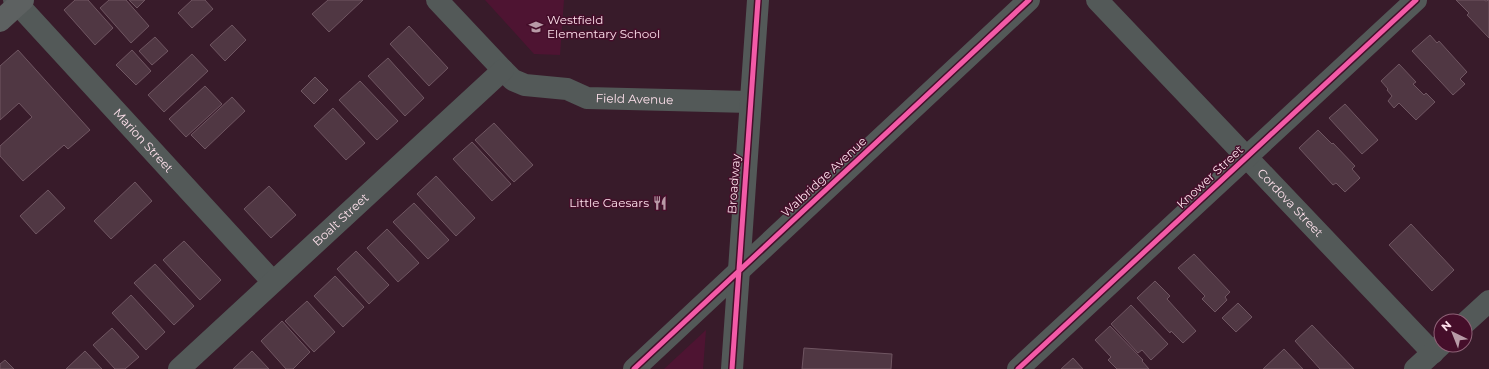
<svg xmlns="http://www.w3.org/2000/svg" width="1489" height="369" viewBox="0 0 1489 369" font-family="Montserrat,sans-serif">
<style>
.built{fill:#4e1432}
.building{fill:#503743;stroke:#705662}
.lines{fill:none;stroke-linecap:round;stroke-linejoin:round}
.minor{stroke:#535958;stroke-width:22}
.major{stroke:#5d6161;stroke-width:22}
.cycleway-casing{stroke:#450e2a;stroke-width:8}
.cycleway{stroke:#f35aa7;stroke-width:5}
.labels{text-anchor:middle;stroke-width:3;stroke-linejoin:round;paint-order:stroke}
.poi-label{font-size:12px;fill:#fde0eb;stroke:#450e2a;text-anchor:start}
.street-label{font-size:12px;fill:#fde0eb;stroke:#450e2a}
</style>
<rect width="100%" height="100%" fill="#381b2a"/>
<path class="built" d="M 485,0 L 564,0 L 560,55 L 534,54 Z
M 706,330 L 703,369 L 664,369 Z"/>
<path class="building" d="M 75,0 L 88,0 L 113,28 L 95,45 L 64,10 Z
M 109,0 L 126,0 L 149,26 L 131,43 L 100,8 Z
M 129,0 L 145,0 L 137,8 Z
M 192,0 L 205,0 L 213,9 L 192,28 L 178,13 Z
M 328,0 L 363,0 L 329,32 L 312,14 Z
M 1456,0 L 1484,0 L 1486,1 L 1489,0 L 1489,38 L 1467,15 L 1469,13 Z
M 232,25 L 246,40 L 225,61 L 210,45 Z
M 409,26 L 448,68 L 429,86 L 390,44 Z
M 1430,35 L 1437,43 L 1439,41 L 1467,72 L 1460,79 L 1465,84 L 1453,95 L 1412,51 Z
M 155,37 L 168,51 L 152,65 L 139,51 Z
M 18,50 L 90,130 L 68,149 L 64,145 L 23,181 L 0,156 L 0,146 L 32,117 L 19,103 L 0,120 L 0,66 Z
M 132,50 L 151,71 L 136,85 L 116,65 Z
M 192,54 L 208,71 L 164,112 L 148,95 Z
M 388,58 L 424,98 L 405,116 L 368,76 Z
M 1399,64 L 1416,82 L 1413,84 L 1424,95 L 1426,93 L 1435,102 L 1416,120 L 1399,103 L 1394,108 L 1388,101 L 1392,96 L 1387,90 L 1388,89 L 1381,81 Z
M 315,77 L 328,90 L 314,104 L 301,91 Z
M 360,81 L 398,121 L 377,140 L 339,100 Z
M 205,86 L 222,104 L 186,137 L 169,119 Z
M 232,97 L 245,111 L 205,149 L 191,135 Z
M 1345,104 L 1378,140 L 1362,154 L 1329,118 Z
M 333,108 L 365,143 L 346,160 L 314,126 Z
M 494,123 L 533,165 L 514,182 L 475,140 Z
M 1318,130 L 1332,144 L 1333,143 L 1355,166 L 1352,169 L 1360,178 L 1345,192 L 1336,183 L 1333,185 L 1299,148 Z
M 472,142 L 511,184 L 492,201 L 453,159 Z
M 436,176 L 475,218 L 456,236 L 417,194 Z
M 135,182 L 152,201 L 111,239 L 94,221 Z
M 269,186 L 296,215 L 271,238 L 244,209 Z
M 48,190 L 65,208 L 36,234 L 20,216 Z
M 414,203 L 449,240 L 428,259 L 393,222 Z
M 1411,224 L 1454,270 L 1432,291 L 1389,245 Z
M 387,229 L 419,263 L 398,282 L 367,248 Z
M 184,241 L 221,280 L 200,300 L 163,260 Z
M 356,251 L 389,285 L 369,304 L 337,269 Z
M 1194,254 L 1230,292 L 1225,297 L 1227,300 L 1215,312 L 1202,299 L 1205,296 L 1178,268 Z
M 155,264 L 194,306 L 174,325 L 134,283 Z
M 335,276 L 364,307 L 343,327 L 314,296 Z
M 1155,281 L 1170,296 L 1167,299 L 1196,331 L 1183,343 L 1171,331 L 1170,333 L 1137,298 Z
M 131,295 L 165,332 L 146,350 L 112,313 Z
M 307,301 L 335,332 L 314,352 L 285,321 Z
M 1238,303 L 1252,317 L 1236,332 L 1222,318 Z
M 1131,305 L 1168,344 L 1151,360 L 1142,350 L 1138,353 L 1111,324 Z
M 282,321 L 310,352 L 293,369 L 286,369 L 261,341 Z
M 1312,325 L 1354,369 L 1320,369 L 1295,341 Z
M 1110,326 L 1143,360 L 1142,361 L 1149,369 L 1117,369 L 1108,360 L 1111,357 L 1095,340 Z
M 112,328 L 139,357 L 125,369 L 115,369 L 93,345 Z
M 804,348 L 892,354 L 891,369 L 802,369 Z
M 1284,349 L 1303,369 L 1263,369 Z
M 85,351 L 102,369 L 66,369 Z
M 252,351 L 269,369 L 233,369 Z
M 1073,358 L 1083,369 L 1061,369 Z
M 5,360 L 14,369 L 0,369 L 0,364 Z"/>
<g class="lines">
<g class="minor">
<path id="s1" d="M 14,0 L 273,282"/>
<path id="s2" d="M 437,0 L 503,70 L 513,80 L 525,85 L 567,89 L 587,98 L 750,102"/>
<path id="s3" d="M 1097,0 L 1433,353"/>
<path d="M 1465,323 L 1489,301"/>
<path id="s4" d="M 179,369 L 503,70"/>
<path d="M 634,369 L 1029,0"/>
<path d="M 732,369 L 758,0"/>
<path d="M 1018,369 L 1416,0"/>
<path d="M 1415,369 L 1441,345"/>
</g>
<path class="major" d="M 0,21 L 23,0"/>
<defs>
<path id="cycleway" d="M 634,369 L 1029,0
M 732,369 L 758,0
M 1018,369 L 1416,0"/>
</defs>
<use href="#cycleway" class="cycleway-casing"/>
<use href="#cycleway" class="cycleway"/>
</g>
<defs>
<symbol id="school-bare" viewBox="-9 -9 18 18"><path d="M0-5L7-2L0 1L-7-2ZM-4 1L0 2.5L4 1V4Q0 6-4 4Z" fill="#b89ba7" stroke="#450e2a" stroke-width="2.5" paint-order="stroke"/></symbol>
<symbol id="restaurant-bare" viewBox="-9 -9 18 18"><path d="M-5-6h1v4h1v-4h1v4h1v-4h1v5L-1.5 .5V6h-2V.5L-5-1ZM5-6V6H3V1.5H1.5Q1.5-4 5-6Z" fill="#b89ba7" stroke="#450e2a" stroke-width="2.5" paint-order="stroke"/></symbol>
</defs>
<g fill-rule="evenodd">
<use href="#school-bare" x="526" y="17" width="20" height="20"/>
<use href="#restaurant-bare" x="650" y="193" width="20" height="20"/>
</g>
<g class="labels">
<g class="poi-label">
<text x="547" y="24">Westfield<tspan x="547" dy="14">Elementary School</tspan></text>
<text x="649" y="207" text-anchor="end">Little Caesars</text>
</g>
<g class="street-label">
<text dy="4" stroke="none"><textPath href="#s2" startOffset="235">Field Avenue</textPath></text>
<text dy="4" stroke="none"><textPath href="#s1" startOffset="191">Marion Street</textPath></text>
<text transform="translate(824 177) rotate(-43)" y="4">Walbridge Avenue</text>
<text transform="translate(1210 177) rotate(-43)" y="4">Knower Street</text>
<text transform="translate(734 184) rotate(-86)" y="4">Broadway</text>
<text dy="4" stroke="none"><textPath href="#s3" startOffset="280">Cordova Street</textPath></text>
<text dy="4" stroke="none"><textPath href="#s4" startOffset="220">Boalt Street</textPath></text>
</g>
</g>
<g transform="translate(1453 333) rotate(317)"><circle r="19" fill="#450e2a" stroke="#8f6277"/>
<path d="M0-3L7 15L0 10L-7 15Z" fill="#b89ba7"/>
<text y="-6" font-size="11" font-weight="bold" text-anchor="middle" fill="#fde0eb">N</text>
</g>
</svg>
